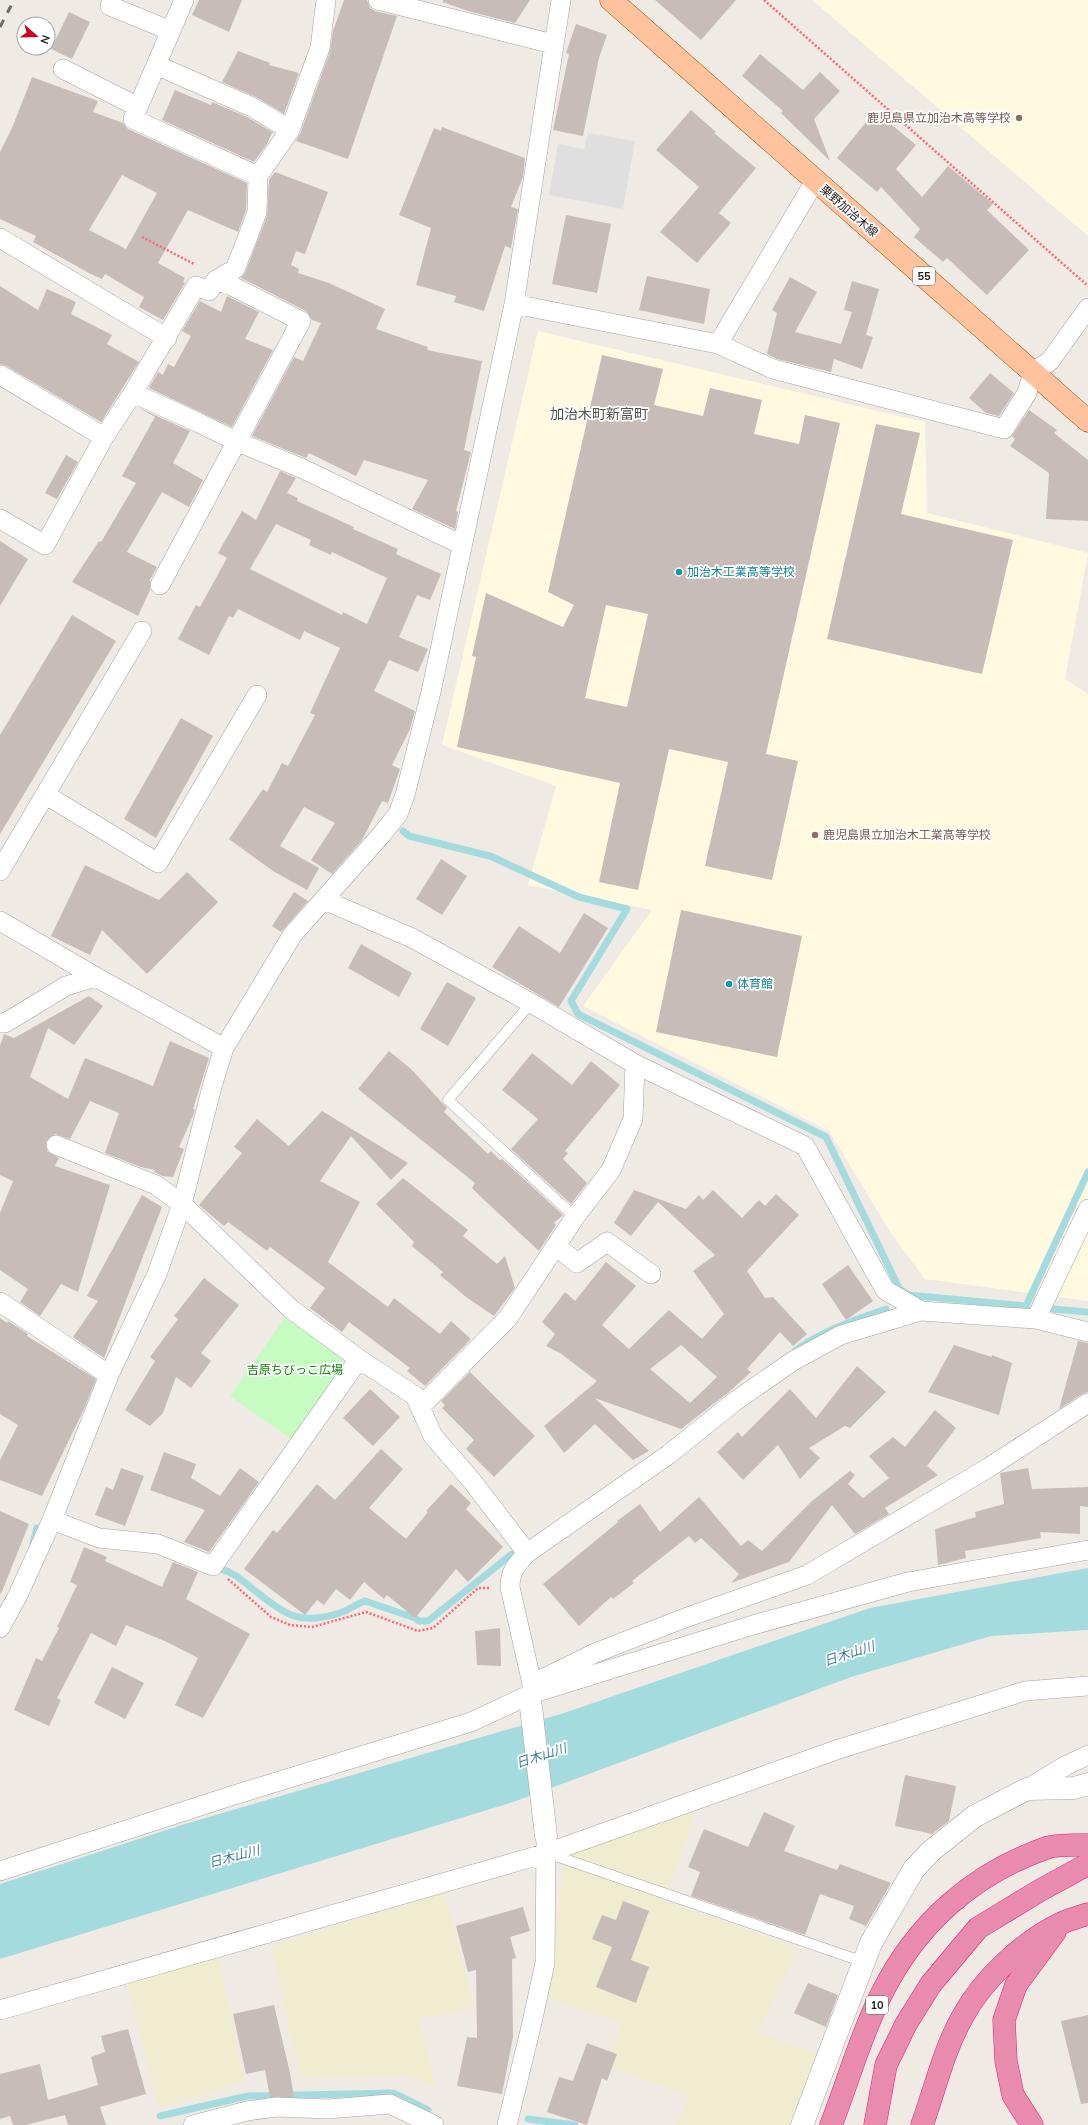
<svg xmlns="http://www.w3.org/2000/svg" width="1088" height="2125" viewBox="0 0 1088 2125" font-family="Mulish,'Noto Sans JP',sans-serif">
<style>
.education{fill:#fff9df}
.farmland{fill:#efecd0}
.park{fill:#c6fbc1}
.parking{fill:#dfdfdf}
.water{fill:#a4dbdf}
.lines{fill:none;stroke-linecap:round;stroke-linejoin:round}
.stream{stroke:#a4dbdf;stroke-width:7}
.building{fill:#c8bcb8;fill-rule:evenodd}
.service-casing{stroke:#a3a3a3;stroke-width:11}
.minor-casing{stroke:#a3a3a3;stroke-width:20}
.tertiary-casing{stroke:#a3a3a3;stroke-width:23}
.primary-casing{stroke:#9a4c00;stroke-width:23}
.motorway-casing{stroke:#df2083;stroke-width:23}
.path{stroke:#fd6873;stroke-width:2.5;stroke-dasharray:2 2;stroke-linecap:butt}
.service{stroke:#fff;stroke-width:10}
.minor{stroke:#fff;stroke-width:19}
.tertiary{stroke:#fff;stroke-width:22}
.primary{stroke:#fec29c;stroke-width:22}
.motorway{stroke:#e98bac;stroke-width:22}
.rail{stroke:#6d6d6d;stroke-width:3;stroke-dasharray:8 8;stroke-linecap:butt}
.education-dot{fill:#8d6e63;stroke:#fff;stroke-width:1.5}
.culture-dot{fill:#0f9aa8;stroke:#fff;stroke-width:1.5}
.labels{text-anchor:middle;stroke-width:3.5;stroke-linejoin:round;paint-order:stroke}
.shield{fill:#fff;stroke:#626262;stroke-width:1}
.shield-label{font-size:11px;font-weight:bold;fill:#1f1f1f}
.education-label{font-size:12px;fill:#785e54;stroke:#fff;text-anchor:end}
.street-label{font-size:12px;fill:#1f1f1f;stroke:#fff}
.culture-label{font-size:12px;fill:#0d838f;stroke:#fff;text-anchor:start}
.park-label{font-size:12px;fill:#148109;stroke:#fff}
.water-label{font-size:13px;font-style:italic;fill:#407c99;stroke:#fff}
.quarter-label{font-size:14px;fill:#525252;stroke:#fff}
</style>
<rect width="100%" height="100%" fill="#f0eae5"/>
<path class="education" d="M 812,0 L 1088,0 L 1088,236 Z
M 538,331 L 925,422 L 927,513 L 1088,553 L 1065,679 L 1088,694 L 1088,1301 L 925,1279 L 892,1235 L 829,1131 L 583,1006 L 652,910 L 528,885 L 556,786 L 442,745 Z"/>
<path class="farmland" d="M 696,1809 L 665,1901 L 798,1948 L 758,2032 L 817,2054 L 792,2125 L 676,2125 L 690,2096 L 605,2065 L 622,2023 L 549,1999 L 564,1855 Z
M 445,1893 L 474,2008 L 419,2019 L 436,2088 L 408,2075 L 300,2078 L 271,1946 Z
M 218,1955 L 244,2082 L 158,2109 L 127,1982 Z"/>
<path class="park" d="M 286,1316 L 342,1354 L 344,1367 L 291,1439 L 230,1396 Z"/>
<path class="parking" d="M 588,133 L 635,141 L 623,209 L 549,195 L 558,144 L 584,149 Z"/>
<path class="water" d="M 1088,1568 L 1088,1630 L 991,1636 L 851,1677 L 513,1802 L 0,1959 L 0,1884 L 185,1824 L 564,1713 L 870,1608 Z"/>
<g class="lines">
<path class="stream" d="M 403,831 L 409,836 L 490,856 L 579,897 L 627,909 L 571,1001 L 578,1014 L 826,1137 L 899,1288 L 908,1295 L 1026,1306 L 1088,1172
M 1052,1309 L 1088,1312
M 796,1350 C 824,1330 854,1320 886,1309
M 33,1543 L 37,1528
M 218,1568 C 233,1572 242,1580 254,1590 C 286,1615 299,1626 340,1613 C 349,1610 356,1604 365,1601 L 415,1618 L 419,1621 L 428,1621 L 512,1554
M 160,2116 L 248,2096 L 393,2093 L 428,2110
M 528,2119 L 575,2125"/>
</g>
<path class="building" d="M 199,0 L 242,0 L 229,32 L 192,15 Z
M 344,0 L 367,0 L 370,8 L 375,11 L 397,16 L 348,159 L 296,141 L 300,134 L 330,52 L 333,31 Z
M 443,0 L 530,0 L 515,23 L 468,11 L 443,2 Z
M 655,0 L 736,0 L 701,40 Z
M 69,12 L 90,22 L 72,59 L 51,49 Z
M 576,24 L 607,35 L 599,58 L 583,136 L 553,130 L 569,54 L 566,53 Z
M 238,51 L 270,63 L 269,65 L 299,73 L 284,114 L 256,97 L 222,82 Z
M 760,54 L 803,90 L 820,72 L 840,91 L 814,119 L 830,161 L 781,113 L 783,111 L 742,76 Z
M 32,77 L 98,101 L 93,112 L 123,123 L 128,129 L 247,183 L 246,210 L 238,232 L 188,210 L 158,263 L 185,278 L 183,282 L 185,283 L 163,320 L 139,307 L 144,297 L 105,274 L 102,279 L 89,273 L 33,242 L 36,236 L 0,219 L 0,152 L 12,128 ZM 122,175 L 157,193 L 126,249 L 89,230 Z
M 175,90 L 211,105 L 212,102 L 247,117 L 274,133 L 272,133 L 267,144 L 254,162 L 162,120 Z
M 691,110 L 716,132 L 714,133 L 756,168 L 719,213 L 731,223 L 697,263 L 660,232 L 699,187 L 656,150 Z
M 875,111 L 916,145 L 896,169 L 922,197 L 948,166 L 993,204 L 987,210 L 1029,250 L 987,295 L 947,258 L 943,262 L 914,237 L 920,229 L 881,187 L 877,192 L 837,158 Z
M 442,127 L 525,158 L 523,177 L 511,207 L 518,209 L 511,248 L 505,246 L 484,311 L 454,302 L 456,296 L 416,285 L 431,228 L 399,215 L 434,128 L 441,131 Z
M 275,172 L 328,192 L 305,254 L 296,251 L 291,265 L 299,269 L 298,273 L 329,283 L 385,309 L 376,329 L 428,347 L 427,350 L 482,361 L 464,450 L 471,452 L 456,511 L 458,512 L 455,529 L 412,509 L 428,480 L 364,460 L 356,476 L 309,453 L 306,458 L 252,436 L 294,357 L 303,361 L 321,323 L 312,320 L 306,311 L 241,278 L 245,273 L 267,216 L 269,180 Z
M 566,215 L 611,224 L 597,293 L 552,284 Z
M 647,276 L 710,289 L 704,324 L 639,310 Z
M 790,277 L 817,292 L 795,332 L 841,344 L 852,312 L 844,310 L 852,281 L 879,289 L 866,335 L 873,337 L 862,369 L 834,359 L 831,372 L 777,359 L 767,354 L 777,313 L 772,310 Z
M 0,286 L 38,310 L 47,289 L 76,302 L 71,314 L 112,335 L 107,344 L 139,362 L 101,422 L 6,366 L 0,364 Z
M 227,296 L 259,312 L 245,339 L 273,350 L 232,427 L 149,388 L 158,372 L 163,375 L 168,364 L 174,367 L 191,336 L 182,331 L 200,301 L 221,312 Z
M 602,355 L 663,369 L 654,405 L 703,416 L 710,388 L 762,400 L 754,434 L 799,444 L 805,415 L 840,423 L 766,754 L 798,761 L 772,880 L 705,866 L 728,762 L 669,749 L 638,890 L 599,882 L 620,783 L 457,747 L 476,657 L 472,656 L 486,593 L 563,627 L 574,605 L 548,592 ZM 606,605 L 648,614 L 627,707 L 585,698 Z
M 990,373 L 1014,393 L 999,416 L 986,413 L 969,398 Z
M 137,407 L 190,431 L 173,463 L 203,480 L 189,507 L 162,492 L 127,552 L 157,567 L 150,580 L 150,590 L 138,616 L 72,582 L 99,541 L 101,542 L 136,483 L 122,476 L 155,417 Z
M 1029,410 L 1057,430 L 1054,433 L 1088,460 L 1088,521 L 1046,519 L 1049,473 L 1010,446 L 1015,439 L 1012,436 Z
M 876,424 L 920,433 L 901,514 L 1013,540 L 982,674 L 827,639 Z
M 66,455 L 78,462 L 57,499 L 45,493 Z
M 280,471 L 296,478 L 287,493 L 298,498 L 297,501 L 354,527 L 353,529 L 398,549 L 396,554 L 441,574 L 430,600 L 417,595 L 399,637 L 428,649 L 418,672 L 389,660 L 374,691 L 415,711 L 410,729 L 392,765 L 400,769 L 388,803 L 382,801 L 362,840 L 332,874 L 311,860 L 335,823 L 304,807 L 280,846 L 319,868 L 307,890 L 273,871 L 229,839 L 263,789 L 267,792 L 282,763 L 288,766 L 315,715 L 310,713 L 340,648 L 304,631 L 300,640 L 238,609 L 233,618 L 229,616 L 209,655 L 178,639 L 196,605 L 200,607 L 227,558 L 218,553 L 242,511 L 256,520 ZM 276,524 L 311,540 L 309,545 L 331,555 L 332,552 L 387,578 L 367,624 L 343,612 L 342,615 L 250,569 Z
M 0,541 L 28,559 L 0,606 Z
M 72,615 L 116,641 L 0,834 L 0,735 Z
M 181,718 L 213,736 L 156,838 L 124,819 Z
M 441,859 L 467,876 L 442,915 L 416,899 Z
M 85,865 L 159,900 L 187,872 L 218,902 L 147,974 L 102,930 L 90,955 L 51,936 Z
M 294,892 L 308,901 L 281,932 L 272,926 Z
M 681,910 L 802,936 L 777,1057 L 656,1032 Z
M 584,913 L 608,928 L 559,1007 L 492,967 L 519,926 L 560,953 Z
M 361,944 L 412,973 L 399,997 L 348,968 Z
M 447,982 L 476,998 L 448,1046 L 420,1029 Z
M 89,996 L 103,1006 L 74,1045 L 48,1028 L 30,1077 L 68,1099 L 85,1058 L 153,1086 L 170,1041 L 209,1058 L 193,1109 L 195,1109 L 193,1116 L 179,1147 L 184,1149 L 173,1177 L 162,1176 L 154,1172 L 155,1170 L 141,1167 L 105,1153 L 119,1113 L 90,1101 L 70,1139 L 55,1134 L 46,1141 L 47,1151 L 59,1158 L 55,1166 L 110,1185 L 78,1292 L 61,1284 L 40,1316 L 20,1302 L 28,1289 L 0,1270 L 0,1213 L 13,1181 L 0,1175 L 0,1046 L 4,1034 L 14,1038 Z
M 389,1051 L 411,1069 L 447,1108 L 444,1112 L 488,1154 L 491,1151 L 500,1160 L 502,1159 L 563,1215 L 554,1223 L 556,1225 L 539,1251 L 482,1198 L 472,1188 L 475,1183 L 358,1089 Z
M 532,1053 L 572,1085 L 591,1061 L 620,1085 L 565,1151 L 568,1153 L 563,1159 L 587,1183 L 571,1204 L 511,1149 L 538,1119 L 502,1090 Z
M 322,1111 L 408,1163 L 391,1180 L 351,1136 L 320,1181 L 360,1202 L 328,1262 L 388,1307 L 394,1298 L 440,1334 L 451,1321 L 471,1339 L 425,1386 L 407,1371 L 410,1368 L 349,1322 L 342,1332 L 310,1308 L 325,1288 L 270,1247 L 267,1251 L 228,1222 L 224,1226 L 199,1205 L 242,1153 L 234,1147 L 257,1119 L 289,1146 Z
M 403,1178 L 468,1230 L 463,1236 L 497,1264 L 505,1256 L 515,1288 L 494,1316 L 466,1297 L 440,1275 L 443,1272 L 412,1246 L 414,1242 L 376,1204 Z
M 634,1190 L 686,1209 L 699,1195 L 703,1200 L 713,1190 L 742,1218 L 759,1200 L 765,1206 L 776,1194 L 799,1215 L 747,1271 L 765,1298 L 773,1297 L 807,1334 L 793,1346 L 780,1332 L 747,1369 L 751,1372 L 729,1392 L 681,1429 L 595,1398 L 649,1451 L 633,1460 L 595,1424 L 564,1453 L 544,1426 L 597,1381 L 560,1353 L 546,1346 L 555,1334 L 542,1322 L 565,1292 L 575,1301 L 606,1262 L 636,1286 L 602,1325 L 629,1349 L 669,1310 L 702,1339 L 724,1314 L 693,1271 L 715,1255 L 658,1202 L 631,1236 L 614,1223 ZM 681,1345 L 717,1377 L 690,1403 L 650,1369 Z
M 142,1195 L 162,1207 L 104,1358 L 73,1337 L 98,1301 L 87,1296 Z
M 848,1265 L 873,1301 L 846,1320 L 822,1284 Z
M 204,1278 L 239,1305 L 201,1353 L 211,1361 L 191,1388 L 176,1377 L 163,1413 L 150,1426 L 125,1410 L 155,1361 L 150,1357 L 178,1319 L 174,1316 Z
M 0,1318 L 7,1323 L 8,1321 L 28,1334 L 27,1336 L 96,1379 L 85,1407 L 42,1496 L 0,1480 L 0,1460 L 18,1425 L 0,1414 Z
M 1078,1341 L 1088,1343 L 1088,1392 L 1082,1394 L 1059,1409 Z
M 954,1345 L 992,1357 L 992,1355 L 1012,1363 L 999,1415 L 928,1392 Z
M 857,1366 L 886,1392 L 850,1428 L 845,1426 L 809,1448 L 820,1458 L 800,1479 L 778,1445 L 743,1480 L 717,1452 L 738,1432 L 742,1437 L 790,1389 L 816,1418 Z
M 470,1372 L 535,1436 L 494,1477 L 466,1449 L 474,1440 L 442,1408 L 445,1405 L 441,1401 Z
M 370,1389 L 400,1417 L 373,1446 L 343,1418 Z
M 935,1410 L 956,1428 L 927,1466 L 938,1475 L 885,1508 L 889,1514 L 855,1534 L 832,1505 L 789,1562 L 731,1583 L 739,1574 L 701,1538 L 695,1543 L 689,1536 L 632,1581 L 634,1583 L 613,1599 L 611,1597 L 579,1626 L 543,1584 L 618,1522 L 617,1521 L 640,1504 L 660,1532 L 699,1497 L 741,1546 L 748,1540 L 762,1551 L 812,1501 L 850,1471 L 855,1475 L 848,1484 L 863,1498 L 889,1478 L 869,1456 L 893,1437 L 905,1447 Z
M 381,1449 L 403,1469 L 369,1508 L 406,1539 L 428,1512 L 426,1511 L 451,1484 L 471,1503 L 466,1509 L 503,1547 L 468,1582 L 456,1569 L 415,1618 L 387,1595 L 384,1599 L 364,1582 L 350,1600 L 336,1589 L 324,1605 L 317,1600 L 305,1615 L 244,1569 L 273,1530 L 277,1533 L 317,1484 L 335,1500 Z
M 164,1452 L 196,1464 L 191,1478 L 220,1496 L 240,1468 L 259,1482 L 209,1552 L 184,1542 L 205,1510 L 150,1490 Z
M 121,1468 L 144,1476 L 125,1526 L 95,1515 L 106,1487 L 113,1490 Z
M 1028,1468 L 1032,1489 L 1088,1487 L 1088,1507 L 1080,1506 L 1080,1534 L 1040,1532 L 1041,1538 L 965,1551 L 966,1558 L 938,1565 L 935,1529 L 976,1517 L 975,1512 L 1004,1504 L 1000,1473 Z
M 0,1511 L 29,1524 L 1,1594 L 0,1593 Z
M 84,1547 L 107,1557 L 105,1561 L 162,1587 L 173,1562 L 198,1572 L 186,1599 L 250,1634 L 203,1718 L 175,1705 L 198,1658 L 167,1642 L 126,1625 L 116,1646 L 91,1633 L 57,1698 L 61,1700 L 49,1726 L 14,1710 L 36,1658 L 42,1661 L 59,1628 L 57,1627 L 77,1585 L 70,1582 Z
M 500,1628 L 501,1666 L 477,1665 L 475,1631 Z
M 112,1667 L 144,1683 L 125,1719 L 94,1703 Z
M 905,1775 L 956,1786 L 949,1821 L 932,1834 L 895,1826 Z
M 764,1812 L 795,1826 L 784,1851 L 837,1870 L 840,1864 L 891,1883 L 866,1926 L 849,1919 L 854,1906 L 820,1894 L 805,1935 L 691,1896 L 700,1872 L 688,1867 L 704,1829 L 748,1847 Z
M 623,1901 L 649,1911 L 631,1960 L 649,1967 L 636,2003 L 596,1987 L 612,1947 L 592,1939 L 602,1915 L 616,1920 Z
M 523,1907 L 530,1931 L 510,1937 L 516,1958 L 512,1959 L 513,2037 L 502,2094 L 457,2086 L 467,2037 L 477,2038 L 476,1970 L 468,1972 L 456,1926 Z
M 808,1983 L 838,1995 L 826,2027 L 794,2013 Z
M 274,2005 L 290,2073 L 294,2097 L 270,2097 L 265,2070 L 246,2074 L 233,2014 Z
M 1088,2015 L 1088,2103 L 1081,2104 L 1061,2021 Z
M 128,2029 L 146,2094 L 100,2107 L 106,2125 L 68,2125 L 65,2115 L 26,2125 L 13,2125 L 10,2116 L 0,2119 L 0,2074 L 40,2064 L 48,2100 L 98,2085 L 91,2057 L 105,2052 L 101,2036 Z
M 587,2043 L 617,2054 L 607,2081 L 602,2078 L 587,2125 L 547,2112 L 559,2077 L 573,2081 Z"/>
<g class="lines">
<defs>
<path id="service" d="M 531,1003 L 448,1100 L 575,1217
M 550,1854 L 864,1962"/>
<path id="minor" d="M 184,0 L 133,119 L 258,176
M 378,0 L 553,44
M 110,6 L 171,31
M 156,65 L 252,107 L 290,130
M 63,69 L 138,107
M 0,238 L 167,338
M 514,304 L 718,344 L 773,369 L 1004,429 L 1027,393 L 1033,372 L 1050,361 L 1088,308
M 718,344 L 815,181
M 0,375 L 104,437
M 133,393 L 197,422 L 238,442 L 301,468 L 462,545
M 0,519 L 45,545 L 104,437 L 133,393 L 196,286 L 209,291 L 216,280 L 235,269 L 247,239 L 257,212 L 258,176 L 290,130 L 320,48 L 326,0
M 160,585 L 301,321 L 232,286 L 216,280
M 46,795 L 158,863 L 257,695
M 0,871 L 142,631
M 324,900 L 412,938 L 531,1003 L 635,1064 L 805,1146 L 885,1290 L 921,1311
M 0,921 L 96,977 L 224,1048
M 0,1023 L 5,1023 L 66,986 L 96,977
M 56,1145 L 156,1185 L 182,1204 L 291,1309 L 359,1359 L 415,1396 L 433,1436 L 472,1481 L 527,1553
M 556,1246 L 577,1263 L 607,1242 L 651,1274
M 0,1302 L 109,1375
M 1036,1319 L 1088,1209
M 420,1407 L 508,1318 L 575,1217 L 611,1170 L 633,1119 L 635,1064
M 52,1520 L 99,1538 L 158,1544 L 213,1566 L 359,1359
M 0,1628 L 18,1595 L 52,1520 L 109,1375 L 157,1274 L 182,1204 L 213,1083 L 224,1048 L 293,934 L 382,834 L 398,814 L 405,795 L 431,692 L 514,304 L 561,0
M 532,1684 L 595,1653 L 685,1618 L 807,1575 L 988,1468 L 1088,1403
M 531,1706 L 532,1684 L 510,1587 C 510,1571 517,1564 527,1553 L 668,1455 L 734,1402 L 793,1361 L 841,1335 L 921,1311 L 1036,1319 L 1088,1332
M 1027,1789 L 1065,1766 L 1088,1755
M 0,1871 L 231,1796 L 471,1722 L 531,1694 L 753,1625 L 908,1582 L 1088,1550
M 0,2010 L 547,1853 L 839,1749 L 1025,1691 L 1088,1686
M 193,2125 L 247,2111 L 276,2107 L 328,2109 L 390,2104 L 434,2125
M 507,2125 L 531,2027 L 545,1963 L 546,1841"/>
<path id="tertiary" d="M 531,1707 L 546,1836
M 802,2125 L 871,1943 L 914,1869 L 931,1851 L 975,1816 L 1027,1789 L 1074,1788 L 1088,1784"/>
<path id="primary" d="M 611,0 L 1088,421"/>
<path id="motorway" d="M 831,2125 C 848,2082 860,2037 881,1995 C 916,1924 973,1873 1049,1847 C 1060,1844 1076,1845 1088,1845
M 875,2125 L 886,2065 L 906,2024 L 931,1984 L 978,1928 L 1039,1891 L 1088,1864
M 922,2125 C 935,2089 944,2049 963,2016 C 983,1979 1024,1941 1062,1923 C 1070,1919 1079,1917 1088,1914
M 1032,2125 L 1013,2095 L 1006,2061 L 1004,2020 L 1016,1985 L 1055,1932"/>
</defs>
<use href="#service" class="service-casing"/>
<use href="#minor" class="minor-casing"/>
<use href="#tertiary" class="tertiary-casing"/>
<use href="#primary" class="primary-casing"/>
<use href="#motorway" class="motorway-casing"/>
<path class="path" d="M 764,0 L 1088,286
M 142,237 L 194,264
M 228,1579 L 271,1617 L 290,1625 L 312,1627 L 366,1612 L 418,1631 L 433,1628 L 478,1588 L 490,1588"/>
<use href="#service" class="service"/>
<use href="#minor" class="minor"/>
<use href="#tertiary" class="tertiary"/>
<use href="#primary" class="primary"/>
<use href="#motorway" class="motorway"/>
<path class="rail" d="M 0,27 L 14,0"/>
</g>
<g class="education-dot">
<circle cx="1019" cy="118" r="4"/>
<circle cx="815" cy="835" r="4"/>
</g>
<g class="culture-dot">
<circle cx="679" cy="572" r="4"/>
<circle cx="729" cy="984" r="4"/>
</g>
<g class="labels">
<g class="shield">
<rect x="913" y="267" width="22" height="18" rx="3"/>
<rect x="866" y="1996" width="22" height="18" rx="3"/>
</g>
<g class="shield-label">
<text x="924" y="280">55</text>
<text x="877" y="2009">10</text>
</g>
<g class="education-label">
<text x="1011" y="122">鹿児島県立加治木高等学校</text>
<text x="823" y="839" text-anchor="start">鹿児島県立加治木工業高等学校</text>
</g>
<g class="street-label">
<text transform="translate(849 211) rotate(41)" y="4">栗野加治木線</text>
</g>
<g class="culture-label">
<text x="687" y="576">加治木工業高等学校</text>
<text x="737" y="988">体育館</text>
</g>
<g class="park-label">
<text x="295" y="1374">吉原ちびっこ広場</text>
</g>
<g class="water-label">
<text transform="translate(849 1653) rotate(-18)" y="5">日木山川</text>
<text transform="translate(541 1755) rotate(-18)" y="5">日木山川</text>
<text transform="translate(234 1856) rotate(-15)" y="5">日木山川</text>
</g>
<g class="quarter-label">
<text x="599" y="419">加治木町新富町</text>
</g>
</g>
<g transform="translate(36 36) rotate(110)"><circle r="19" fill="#ffffff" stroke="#a5a5a5"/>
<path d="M0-3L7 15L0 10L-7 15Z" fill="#ce0024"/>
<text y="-6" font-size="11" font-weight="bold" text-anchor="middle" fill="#1f1f1f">N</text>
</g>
</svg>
